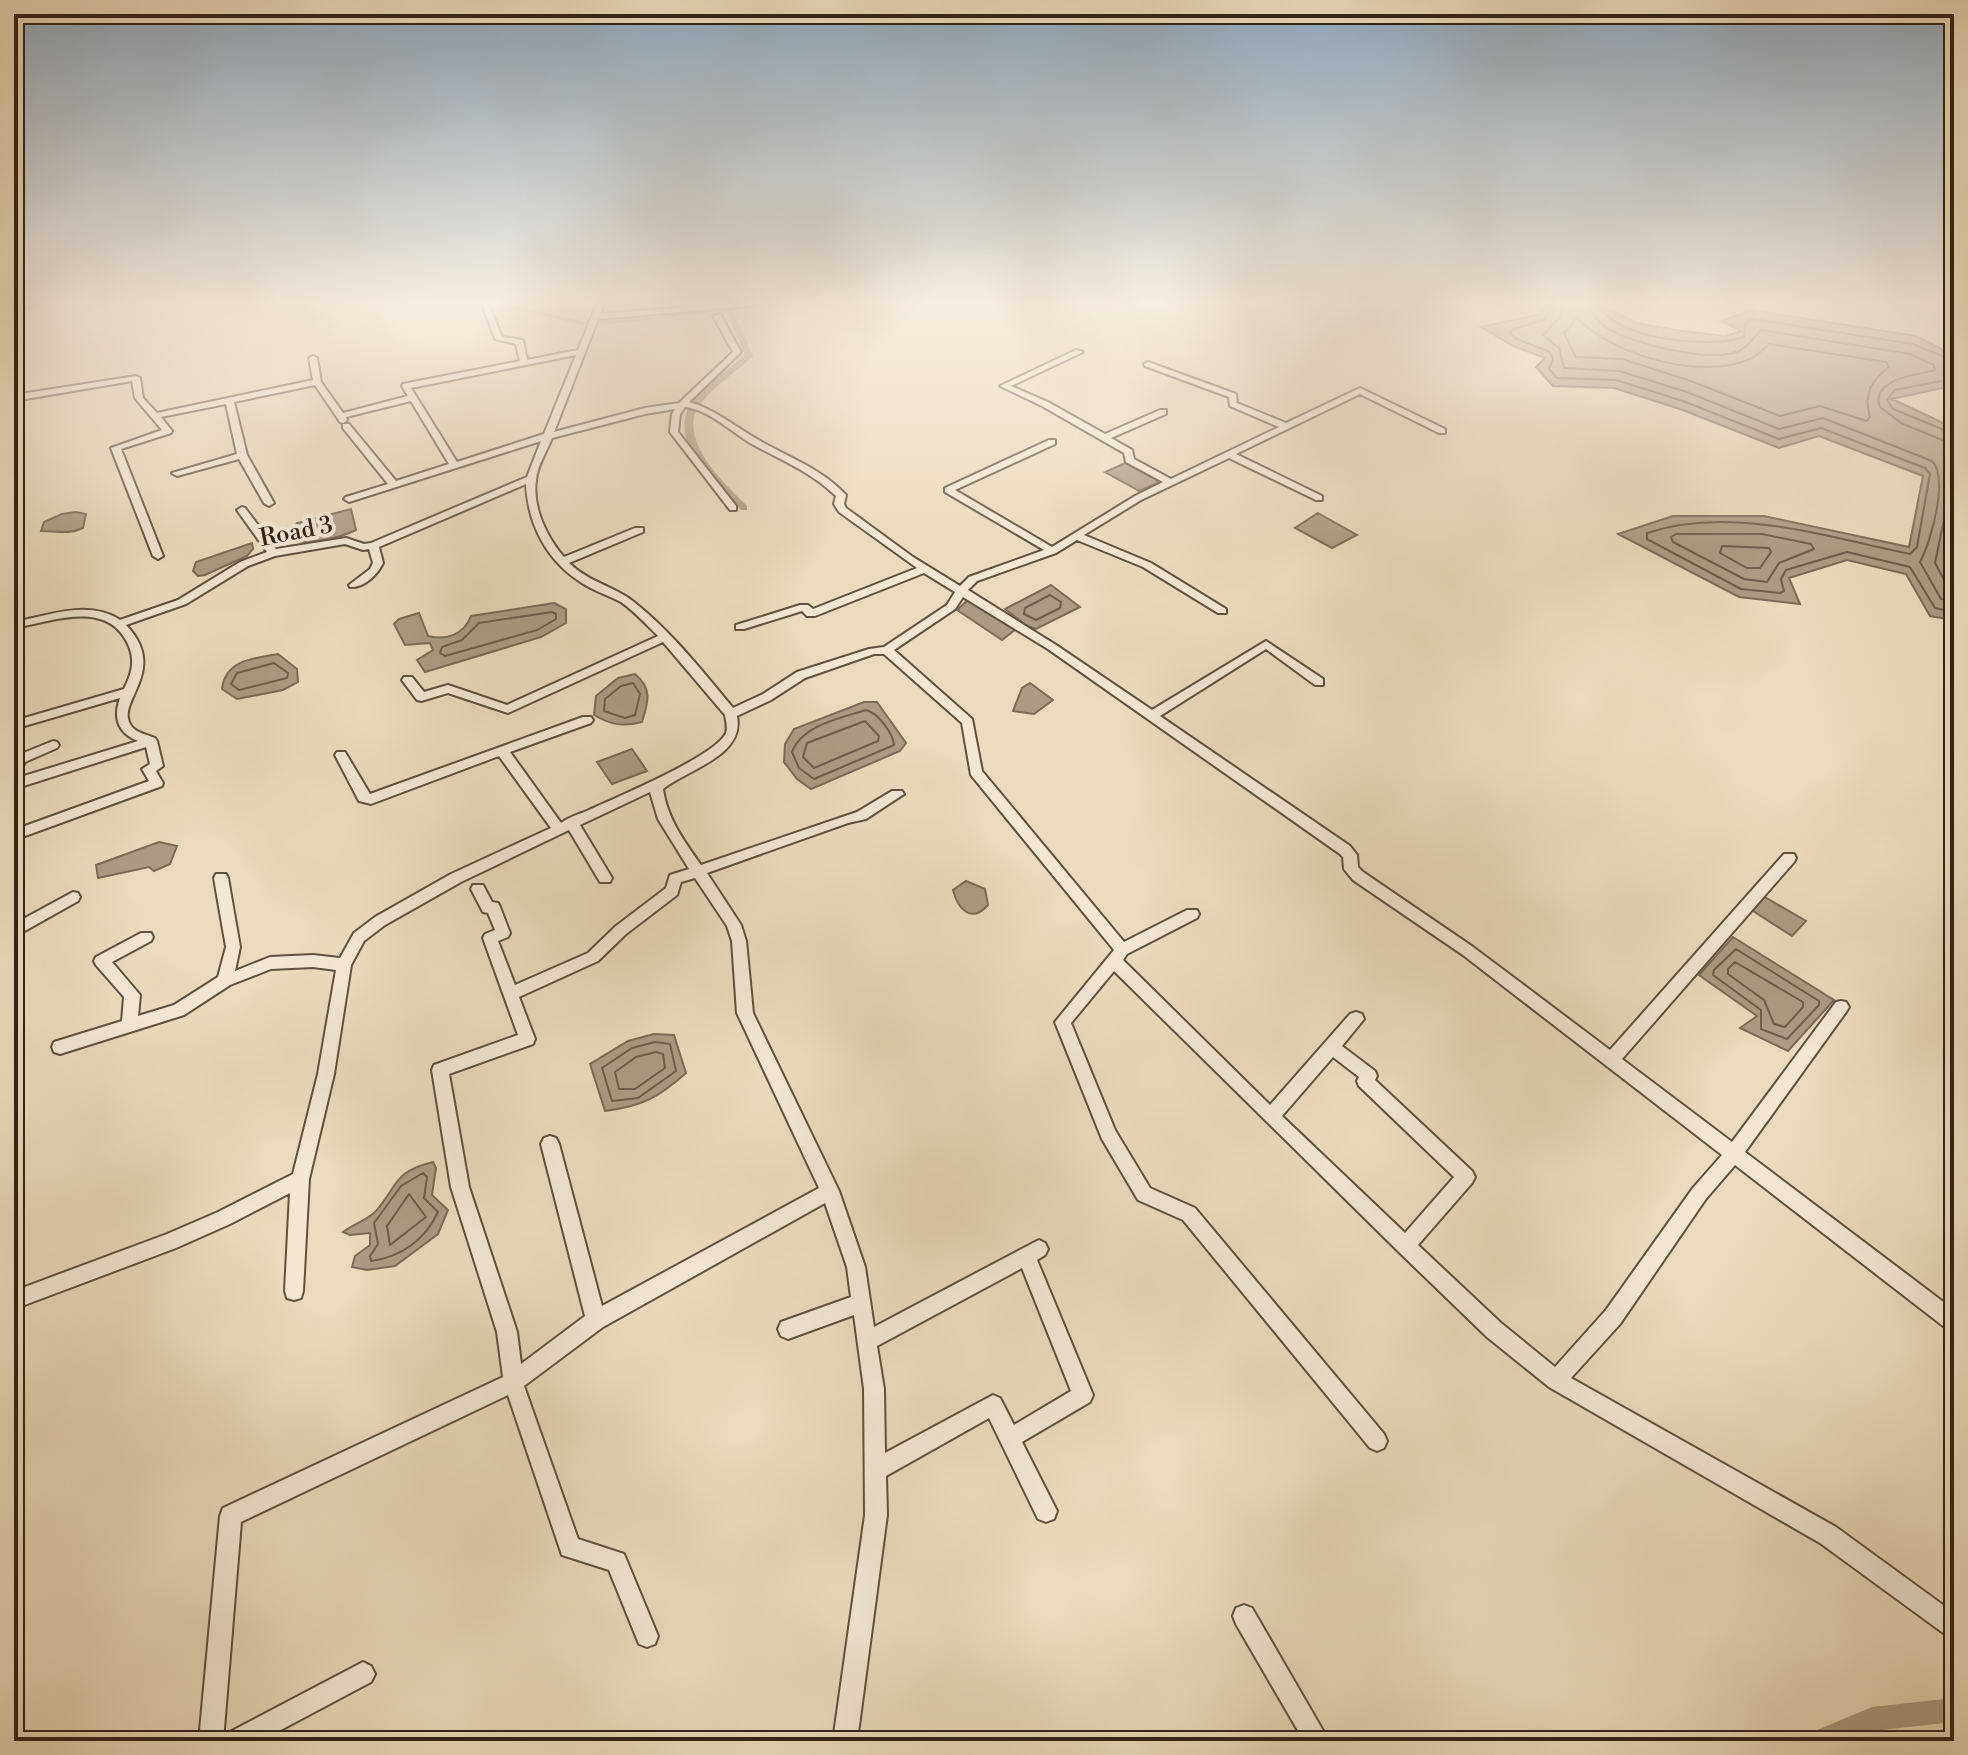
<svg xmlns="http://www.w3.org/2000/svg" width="1968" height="1755" viewBox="0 0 1968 1755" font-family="'Libre Bodoni',serif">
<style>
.water{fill:#ac9b83;stroke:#7b6b57;stroke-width:2}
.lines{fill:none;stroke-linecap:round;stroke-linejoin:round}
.shore{stroke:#6f5e4c;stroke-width:2}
.canal{fill:#ac9b83;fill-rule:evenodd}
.minor-casing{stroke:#60503f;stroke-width:4}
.minor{fill:#f2e7d3;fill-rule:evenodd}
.labels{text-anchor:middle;stroke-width:8;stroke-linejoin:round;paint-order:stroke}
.far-street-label{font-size:24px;fill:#322216;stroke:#f2e7d3}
</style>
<rect width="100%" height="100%" fill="#ebdabb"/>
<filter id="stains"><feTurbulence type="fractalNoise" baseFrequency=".0025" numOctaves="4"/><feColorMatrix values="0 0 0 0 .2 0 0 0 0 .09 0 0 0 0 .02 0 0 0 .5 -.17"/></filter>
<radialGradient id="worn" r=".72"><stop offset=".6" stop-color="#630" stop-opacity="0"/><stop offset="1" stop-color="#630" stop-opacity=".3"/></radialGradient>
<path class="water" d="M 1549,304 L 1599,304 L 1637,323 L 1675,330 L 1725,336 L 1742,331 L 1721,321 L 1751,310 L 1916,336 L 1954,355 L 1954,392 L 1942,388 L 1892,399 L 1954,428 L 1954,620 L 1930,616 L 1906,574 L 1847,560 L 1789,578 L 1800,604 L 1739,597 L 1618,534 L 1673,516 L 1764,516 L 1909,547 L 1923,476 L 1819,436 L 1779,448 L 1680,409 L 1614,388 L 1553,386 L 1536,367 L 1545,358 L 1513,346 L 1481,327 L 1537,315 Z
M 1125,463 L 1157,480 L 1157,483 L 1139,491 L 1105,472 Z
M 351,509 L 356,530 C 340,538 304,547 287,538 L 297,523 Z
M 76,512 L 86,514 L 83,528 C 69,535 56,531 41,531 L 44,522 L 62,514 Z
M 1318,513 L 1357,535 L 1332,548 L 1295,528 Z
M 252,543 L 253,549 L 247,556 L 205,575 L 198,576 L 193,571 L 196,562 Z
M 1051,585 L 1080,607 L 1036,629 L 1027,626 L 1005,609 Z
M 969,599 L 1016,629 L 1002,640 L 957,610 Z
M 554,603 L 566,609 L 566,623 L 541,637 L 425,672 L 417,660 L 433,650 L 430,643 L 405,645 L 394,624 L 399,619 L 419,613 L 428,636 C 447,641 464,634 471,616 Z
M 278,654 L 297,669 L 298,682 L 283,690 L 237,699 L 222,689 C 225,660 254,658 278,654 Z
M 635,674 C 653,689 648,702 642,722 C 623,727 611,725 594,715 L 596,696 L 618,678 Z
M 1030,683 L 1053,700 L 1034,714 L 1013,711 L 1022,688 Z
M 864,702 L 877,702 L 906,743 L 900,751 L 811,789 L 797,779 L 784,762 L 785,744 L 794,729 Z
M 632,749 L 647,771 L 612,784 L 597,762 Z
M 159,842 L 177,846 L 170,864 L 154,871 L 149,867 L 98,878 L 96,865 Z
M 966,881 L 985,889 L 988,905 C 971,924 958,909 953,890 Z
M 1763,896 L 1806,921 L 1792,936 L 1750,909 Z
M 1733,937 L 1834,1000 L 1788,1051 L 1740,1028 L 1757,1016 L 1699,975 Z
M 654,1034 L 674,1035 L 686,1073 C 658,1098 642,1106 605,1111 L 590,1064 L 628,1041 Z
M 433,1162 L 436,1168 L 432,1195 L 448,1210 L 438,1234 L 395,1266 L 367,1270 L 352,1267 L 355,1256 L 370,1245 L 370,1233 L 350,1235 L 343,1232 C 353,1224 368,1220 376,1211 C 399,1184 393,1172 433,1162 Z"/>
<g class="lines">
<path class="shore" d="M 1554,304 L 1544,320 L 1513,329 L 1510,333 L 1517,339 L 1550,352 L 1553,359 L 1549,369 L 1557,378 L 1616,380 L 1683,401 L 1779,439 L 1821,428 L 1925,468 L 1930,474 L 1917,547 L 1910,554 C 1826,537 1731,505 1647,533 L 1647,539 L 1741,589 L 1780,593 L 1784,591 L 1781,579 L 1786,570 L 1847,552 L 1910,567 L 1935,608 L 1954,612
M 1564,304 L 1561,316 L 1543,335 L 1559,348 L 1564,368 L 1619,371 L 1687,392 L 1779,429 L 1823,418 L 1932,461 C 1949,478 1931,542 1920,562 L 1941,599 L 1954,601
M 1588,304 C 1592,314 1597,321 1607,328 C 1633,344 1709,363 1739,351 C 1748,347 1754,337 1761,330 L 1910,354 L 1934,365 L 1935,370 C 1916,375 1870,379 1880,407 L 1901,423 L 1954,445
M 1598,304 C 1614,340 1711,349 1744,337 L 1746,322 L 1752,319 L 1913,344 L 1954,361
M 1577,318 C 1613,355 1701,381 1750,359 C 1757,356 1763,349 1769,344 L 1886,362 L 1889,367 C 1871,381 1863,394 1870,417 L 1867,421 L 1820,406 L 1780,416 L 1691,381 L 1622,359 L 1576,357 L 1564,333 Z
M 1954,384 L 1941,381 L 1895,390 L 1887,400 L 1893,409 L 1954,434
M 1954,457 L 1949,460 L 1952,481 L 1935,563 L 1948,587 L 1954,589
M 1676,534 L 1762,534 L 1811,544 L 1814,549 L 1779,563 L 1767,582 L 1744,579 L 1673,542 L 1671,537 Z
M 1722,546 L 1769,548 L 1771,552 L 1760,568 L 1747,568 L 1720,553 Z
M 1050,595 L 1061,602 L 1060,608 L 1036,620 L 1024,614 L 1025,608 Z
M 552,612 L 556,614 L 556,619 L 537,630 L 445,656 L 440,653 L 442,647 L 462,640 L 479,623 Z
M 274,663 L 288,673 L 287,678 L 239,690 L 231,684 L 237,673 Z
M 633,683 L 640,694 L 635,715 L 625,718 L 604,711 L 605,699 L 621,686 Z
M 866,710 C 878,713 893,733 894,745 L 814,779 L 799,768 L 792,752 C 802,725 841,718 866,710 Z
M 865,721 L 879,736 L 878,741 L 814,768 L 803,757 L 807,743 Z
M 1736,949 L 1819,1001 L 1819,1005 L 1787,1039 L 1761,1029 L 1761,1010 L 1713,975 L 1714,970 Z
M 1735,962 L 1803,1002 L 1803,1007 L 1785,1027 L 1774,1024 L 1764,1000 L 1728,974 L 1728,969 Z
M 655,1042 L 670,1044 L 676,1071 L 638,1098 L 612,1101 L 602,1068 L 632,1048 Z
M 656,1052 L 663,1054 L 665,1068 L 635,1089 L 619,1089 L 615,1072 L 636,1057 Z
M 423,1173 L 427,1177 L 424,1198 L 438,1212 C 425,1240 401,1257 371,1261 L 370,1256 L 378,1244 L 374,1223 L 401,1186 Z
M 409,1194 L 426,1217 L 390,1245 L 387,1226 Z"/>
<path class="canal" d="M 495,304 L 507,304 L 582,321 L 773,304 L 770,306 L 733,310 L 753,356 C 737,372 716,384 702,402 C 673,437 724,483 747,506 L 747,510 L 741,510 C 715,485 664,440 693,400 C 705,385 730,369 745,355 L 726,311 L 622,323 L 582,325 Z
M 1954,1698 L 1954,1722 L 1872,1731 L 1847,1741 L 1806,1741 L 1810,1733 L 1872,1707 Z"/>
<defs>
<path id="minor" d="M 22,304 L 39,304 L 14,309 L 14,305 Z
M 482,304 L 489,305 L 502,337 L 523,340 L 527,360 L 578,350 L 597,304 L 604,304 L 600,314 L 728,304 L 753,304 L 750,306 L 598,319 L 554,432 L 645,408 L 679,403 L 733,352 L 713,316 L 720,314 L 741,352 L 689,402 C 714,409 733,425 755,438 C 787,457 821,468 846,495 L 844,504 L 846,508 L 913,557 L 960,586 L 969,577 L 1044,550 L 945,492 L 945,488 L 1049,440 L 1055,440 L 1055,444 L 955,490 L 1052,547 L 1135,496 L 1163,482 L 1126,462 L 1124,453 L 1042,406 L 1000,386 L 1076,350 L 1083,352 L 1011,386 L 1048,402 L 1105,434 L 1160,410 L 1166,410 L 1166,414 L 1111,438 L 1132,450 L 1134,459 L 1171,479 L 1279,427 L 1230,406 L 1229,397 L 1145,366 L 1144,364 L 1148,362 L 1236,394 L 1237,403 L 1286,423 L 1360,388 L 1445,429 L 1445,433 L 1439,433 L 1360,394 L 1236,454 L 1322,496 L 1322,500 L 1316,500 L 1229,458 L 1141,500 L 1084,535 L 1151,563 L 1226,609 L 1226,613 L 1218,613 L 1143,567 L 1077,540 L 1056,553 L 977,581 L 968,590 L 1056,645 L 1152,710 L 1266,641 L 1323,679 L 1323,685 L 1315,685 L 1266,649 L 1160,716 L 1350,846 L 1357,855 L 1358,867 L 1363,872 L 1473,947 L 1610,1050 L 1784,854 L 1794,854 L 1796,858 L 1794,862 L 1622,1059 L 1732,1142 L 1836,1002 L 1841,1001 L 1846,1002 L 1849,1007 L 1846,1012 L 1745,1152 L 1954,1310 L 1954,1332 L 1947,1329 L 1735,1165 L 1705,1200 L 1620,1324 L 1571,1378 L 1836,1527 L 1954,1613 L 1954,1638 L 1946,1635 L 1820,1543 L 1549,1387 L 1487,1337 L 1399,1252 L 1114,971 L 1071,1023 L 1115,1130 L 1150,1188 L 1195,1208 L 1384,1434 L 1387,1441 L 1384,1448 L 1377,1451 L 1370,1448 L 1183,1220 L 1138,1200 L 1102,1139 L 1055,1022 L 1114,950 L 971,775 L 962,723 L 884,654 L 874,654 L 805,678 L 771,700 L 737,716 C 745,756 688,769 663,789 C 667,818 684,841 701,865 L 857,812 L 892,791 L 902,791 L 904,794 L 866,819 L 848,823 L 707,873 L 741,925 L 746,941 L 753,1013 L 839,1191 L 865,1267 L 874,1327 L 1033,1243 L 1039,1240 L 1045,1243 L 1048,1249 L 1045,1255 L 1037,1260 L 1093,1395 L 1090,1402 L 1022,1442 L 1057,1511 L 1054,1519 L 1046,1522 L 1038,1519 L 989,1418 L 886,1476 L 887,1515 L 857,1741 L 833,1741 L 865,1515 L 864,1389 L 854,1315 L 788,1339 L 781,1336 L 778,1329 L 781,1322 L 851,1297 L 847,1267 L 825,1203 L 603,1327 L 524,1386 L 578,1539 L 624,1554 L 658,1636 L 655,1644 L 647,1647 L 639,1644 L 609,1570 L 562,1555 L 508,1395 L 241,1522 L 223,1741 L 199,1741 L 220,1516 L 223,1508 L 503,1377 L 497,1332 L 451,1187 L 432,1070 L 434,1065 L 518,1035 L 483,938 L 485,934 L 495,930 L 488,913 L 483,912 L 471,889 L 473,885 L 483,885 L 492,902 L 498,903 L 500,907 L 510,933 L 508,937 L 498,941 L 515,985 L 588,953 L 616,926 L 666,888 L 670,875 L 689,869 L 658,819 L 650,792 L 580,825 L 612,878 L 610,882 L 600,882 L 569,830 L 461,882 L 385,925 L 364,941 L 351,965 L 334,1074 L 309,1179 L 303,1291 L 301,1298 L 294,1300 L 287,1298 L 285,1291 L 290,1193 L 230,1224 L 176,1248 L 14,1309 L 14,1291 L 167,1234 L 218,1212 L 293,1174 L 318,1074 L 336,970 L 313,967 L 271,969 L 230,985 L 184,1015 L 60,1054 L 54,1052 L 52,1047 L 54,1042 L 122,1021 L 124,997 L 96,965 L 94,961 L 96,957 L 141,933 L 151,933 L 153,937 L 151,941 L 112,962 L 140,995 L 138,1016 L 174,1005 L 218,977 L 226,947 L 214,878 L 216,874 L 226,874 L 228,878 L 240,947 L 235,971 L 270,957 L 313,955 L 340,958 L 354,933 L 375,917 L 451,874 L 551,828 L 499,756 L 371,804 L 359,801 L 335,755 L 337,752 L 345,752 L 370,794 L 583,717 L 591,717 L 593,720 L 591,723 L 510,752 L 561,823 C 569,817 580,814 589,810 C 615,798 716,756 726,733 C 728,728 726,721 725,715 L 663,642 L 508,713 L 448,693 L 421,701 L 417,700 L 402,680 L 404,677 L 412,677 L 424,692 L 448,685 L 507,705 L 658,636 C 646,624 634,611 621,602 C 608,595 594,591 582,583 C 547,561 528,525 526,484 L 379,547 L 383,563 C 377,575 364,588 350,587 L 349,585 L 370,569 L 373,563 L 369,549 L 363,550 L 345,544 L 275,556 L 248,566 L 186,604 L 126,625 C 171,672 112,703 132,727 C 137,733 148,735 155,738 L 157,741 L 163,766 L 156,771 L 163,783 L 162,786 L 14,840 L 14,830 L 149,781 L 142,769 L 150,764 L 146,747 L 14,789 L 14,779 L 138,741 C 118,733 113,718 120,698 L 14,729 L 14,721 L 124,689 C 132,673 136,659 127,642 C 105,599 51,622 14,628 L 14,622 C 47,616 89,599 120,620 L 178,600 L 240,562 L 267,552 L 237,510 L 242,507 L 245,508 L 276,549 L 346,538 L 364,544 L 371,543 L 527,477 L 541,441 L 349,502 L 344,499 L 346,497 L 388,484 L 343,428 L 343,424 L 349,424 L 396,481 L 449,464 L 411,401 L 346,417 L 347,420 L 343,423 L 340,422 L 315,385 L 234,402 L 247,455 L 274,503 L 269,506 L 264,503 L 239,459 L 177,476 L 172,473 L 237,454 L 226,404 L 161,417 L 172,431 L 171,433 L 121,449 L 163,556 L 158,559 L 153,556 L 111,448 L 162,430 L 135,398 L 132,381 L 14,401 L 14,395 L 136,376 L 140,378 L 143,398 L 157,413 L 313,380 L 309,358 L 313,356 L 317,358 L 321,382 L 343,413 L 408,396 L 402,386 L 403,384 L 520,361 L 516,344 L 495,339 ZM 576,355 L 544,434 L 457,462 L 411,388 ZM 685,407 C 709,410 729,430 750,443 C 781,460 810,471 836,496 L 834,504 L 839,512 L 917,568 L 813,609 L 808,605 L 800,605 L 736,625 L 736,629 L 744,629 L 802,611 L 807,616 L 815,616 L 924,573 L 955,592 L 947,605 L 884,647 L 869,649 L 797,672 L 763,694 L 733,708 C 702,671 672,632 634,602 C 614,586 590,583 569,563 L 643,532 L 643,528 L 635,528 L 564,557 C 547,538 532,507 536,480 C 537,466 547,451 552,438 L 645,414 L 675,409 L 672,414 L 670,432 L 730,510 L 736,510 L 736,506 L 678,432 L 680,414 ZM 963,597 L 1048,649 L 1340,854 L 1343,857 L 1344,869 L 1353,880 L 1463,955 L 1722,1155 L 1693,1188 L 1606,1310 L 1555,1367 L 1501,1323 L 1418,1245 L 1472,1183 L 1475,1177 L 1472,1171 L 1375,1080 L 1377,1076 L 1375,1071 L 1342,1046 L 1364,1019 L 1362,1014 L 1356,1012 L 1350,1014 L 1270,1105 L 1123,960 L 1127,954 L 1197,918 L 1199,914 L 1197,910 L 1187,910 L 1124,942 L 982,771 L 972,719 L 894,650 L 955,609 ZM 695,878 L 727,926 L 732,941 L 737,1013 L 819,1188 L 602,1306 L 559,1144 L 556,1138 L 550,1136 L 544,1138 L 541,1144 L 585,1316 L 521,1364 L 517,1332 L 469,1187 L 449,1074 L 533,1044 L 535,1039 L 519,997 L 598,961 L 626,934 L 677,895 L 681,882 ZM 1333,1057 L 1359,1077 L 1357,1081 L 1359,1086 L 1454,1177 L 1405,1233 L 1282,1116 ZM 1022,1268 L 1071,1391 L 1014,1425 L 1000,1398 L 993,1395 L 885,1453 L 884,1389 L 877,1346 Z
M 53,741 L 57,742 L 59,745 L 57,748 L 25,762 L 19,774 L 14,775 L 16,756 Z
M 73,892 L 78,893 L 80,897 L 78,901 L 14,937 L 14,924 Z
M 1244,1605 L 1252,1608 L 1329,1741 L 1304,1741 L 1236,1624 L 1233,1616 L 1236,1608 Z
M 363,1662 L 371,1666 L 375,1674 L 371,1682 L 260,1741 L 224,1741 L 228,1733 Z"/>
</defs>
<use href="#minor" class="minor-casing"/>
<use href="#minor" class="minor"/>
</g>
<linearGradient id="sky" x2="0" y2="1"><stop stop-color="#90aac0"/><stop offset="0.55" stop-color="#f6eee0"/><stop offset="1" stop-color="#f6eee0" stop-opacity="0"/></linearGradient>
<rect width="1968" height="549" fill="url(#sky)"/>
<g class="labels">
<g class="far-street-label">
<text transform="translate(296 531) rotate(-11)" y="8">Road 3</text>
</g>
</g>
<rect width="1968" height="1755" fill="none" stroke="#ebdabb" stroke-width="48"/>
<rect x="16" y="16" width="1936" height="1723" fill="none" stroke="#322216" stroke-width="4"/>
<rect x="24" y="24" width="1920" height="1707" fill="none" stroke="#322216" stroke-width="2"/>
<rect width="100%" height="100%" filter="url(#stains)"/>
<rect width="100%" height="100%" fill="url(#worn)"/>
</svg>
